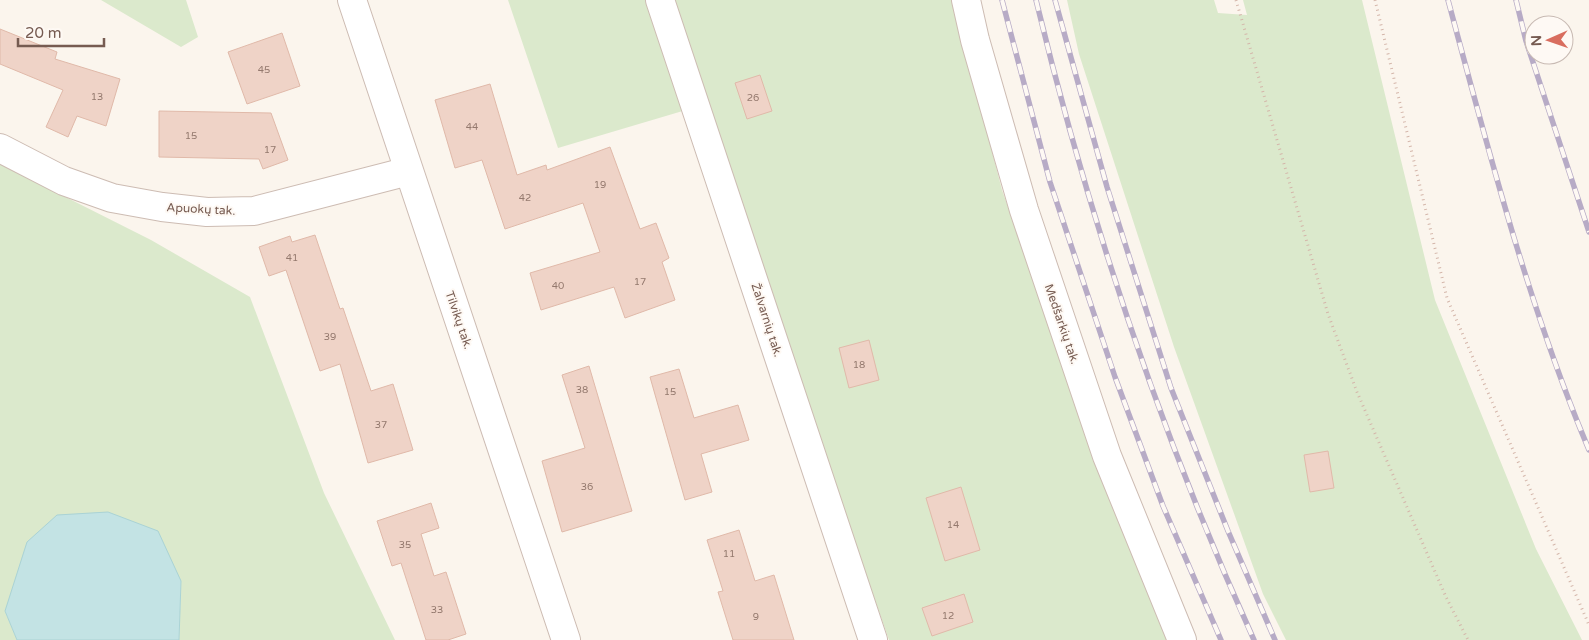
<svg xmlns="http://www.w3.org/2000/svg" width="1589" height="640" viewBox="0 0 1589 640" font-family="'Varela Round',sans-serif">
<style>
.green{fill:#dbe9cc}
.water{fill:#c3e3e4;stroke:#aad3d5}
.building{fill:#efd3c7;stroke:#e0b9a9}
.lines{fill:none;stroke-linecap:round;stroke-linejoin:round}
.minor-casing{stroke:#cdbcb3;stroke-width:30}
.path{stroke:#d4b6aa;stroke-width:3;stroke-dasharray:1 4;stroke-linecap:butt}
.minor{stroke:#fff;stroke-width:28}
.rail-casing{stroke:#b7abc6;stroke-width:5.5}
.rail{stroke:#fef9f4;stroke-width:4;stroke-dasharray:11;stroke-linecap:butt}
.labels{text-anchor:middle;stroke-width:4;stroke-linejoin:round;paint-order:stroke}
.number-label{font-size:10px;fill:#94796e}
.street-label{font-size:12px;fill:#765b51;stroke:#fef9f4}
</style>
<rect width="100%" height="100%" fill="#fbf5ed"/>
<path class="green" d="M 101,0 L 186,0 L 198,37 L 181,47 Z
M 508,0 L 647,0 L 686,110 L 558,148 Z
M 665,0 L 953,0 L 1002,190 L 1112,503 L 1171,640 L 889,640 Z
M 1067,0 L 1214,0 L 1218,13 L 1247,15 L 1243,0 L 1362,0 L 1435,300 L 1536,549 L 1582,640 L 1286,640 L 1263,594 L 1174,347 L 1079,54 Z
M 0,164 L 151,240 L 250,297 L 324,493 L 395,640 L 179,640 L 181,581 L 5,611 L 17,640 L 0,640 Z"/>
<path class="water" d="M 108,512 L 158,531 L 181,581 L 179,640 L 17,640 L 5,611 L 27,542 L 57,515 Z"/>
<path class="building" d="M 0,29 L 57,52 L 55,59 L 120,79 L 106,126 L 77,116 L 68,137 L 46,127 L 63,90 L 0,64 Z
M 282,33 L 300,86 L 247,104 L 228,52 Z
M 760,75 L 772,111 L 747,119 L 735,83 Z
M 490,84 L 517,175 L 546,165 L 547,170 L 610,147 L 640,229 L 656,223 L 669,258 L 662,262 L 675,300 L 625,318 L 614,287 L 541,310 L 530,273 L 600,252 L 583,203 L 505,229 L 482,160 L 455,168 L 435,100 Z
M 159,111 L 271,113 L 288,160 L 263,169 L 259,159 L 159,157 Z
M 315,235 L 340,309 L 343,308 L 371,391 L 393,384 L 413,450 L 368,463 L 340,364 L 320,371 L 286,270 L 269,276 L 259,247 L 290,236 L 292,242 Z
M 869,340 L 879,380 L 849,388 L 839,348 Z
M 589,366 L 632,511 L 562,532 L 542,461 L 585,448 L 562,375 Z
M 679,369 L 694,418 L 738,405 L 749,440 L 701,454 L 712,492 L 685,500 L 650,377 Z
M 1328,451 L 1334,488 L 1310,492 L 1304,455 Z
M 961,487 L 980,550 L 945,561 L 926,498 Z
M 431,503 L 439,528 L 421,534 L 434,576 L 446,572 L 466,634 L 448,640 L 426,640 L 401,563 L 392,566 L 377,521 Z
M 739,530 L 755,581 L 774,575 L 794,640 L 733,640 L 718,592 L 723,591 L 707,540 Z
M 964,594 L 973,622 L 932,636 L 922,608 Z"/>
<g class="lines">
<defs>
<path id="minor" d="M 352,0 L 566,640
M 660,0 L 873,640
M 966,0 L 975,40 L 1024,210 L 1107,456 L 1182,640
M 0,148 L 64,181 L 112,198 L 162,207 L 207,212 L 254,211 L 409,171"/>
</defs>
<use href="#minor" class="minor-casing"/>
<path class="path" d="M 1236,0 L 1328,314 L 1357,392 L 1446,597 L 1468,640
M 1375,0 L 1447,298 L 1589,625"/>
<use href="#minor" class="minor"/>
<defs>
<path id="rail" d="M 1002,0 L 1050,182 L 1115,377 L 1163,506 L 1221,640
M 1036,0 C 1089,219 1161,435 1254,640
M 1055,0 L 1107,187 L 1171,388 L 1228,531 L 1275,640
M 1448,0 C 1489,152 1528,305 1589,450
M 1516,0 L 1526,41 L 1589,232"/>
</defs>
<use href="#rail" class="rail-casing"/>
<use href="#rail" class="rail"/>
</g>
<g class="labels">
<g class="number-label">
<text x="264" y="73">45</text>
<text x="97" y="100">13</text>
<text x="753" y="101">26</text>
<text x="472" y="130">44</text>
<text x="191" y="139">15</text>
<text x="270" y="153">17</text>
<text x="600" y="188">19</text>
<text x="525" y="201">42</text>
<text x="292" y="261">41</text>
<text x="640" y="285">17</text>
<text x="558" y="289">40</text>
<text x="330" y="340">39</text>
<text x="859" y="368">18</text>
<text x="582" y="393">38</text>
<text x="670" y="395">15</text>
<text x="381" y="428">37</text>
<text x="587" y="490">36</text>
<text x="953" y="528">14</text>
<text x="405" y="548">35</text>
<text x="729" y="557">11</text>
<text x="437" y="613">33</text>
<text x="948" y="619">12</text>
<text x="756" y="620">9</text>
</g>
<g class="street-label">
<text transform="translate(201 209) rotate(3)" y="4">Apuokų tak.</text>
<text transform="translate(459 320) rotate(71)" y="4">Tilvikų tak.</text>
<text transform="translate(767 320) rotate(72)" y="4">Žalvarnių tak.</text>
<text transform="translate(1062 324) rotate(71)" y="4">Medšarkių tak.</text>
</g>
</g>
<g transform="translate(1549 40) rotate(268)"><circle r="24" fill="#fef9f4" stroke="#c8bab3"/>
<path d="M0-4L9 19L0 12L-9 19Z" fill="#d96e5f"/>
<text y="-8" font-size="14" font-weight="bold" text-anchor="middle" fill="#765b51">N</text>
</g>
<path d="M18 38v8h86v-8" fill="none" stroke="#765b51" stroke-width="2.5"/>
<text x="25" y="38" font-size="15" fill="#765b51" stroke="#fef9f4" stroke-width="4" paint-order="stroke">20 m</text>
</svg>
